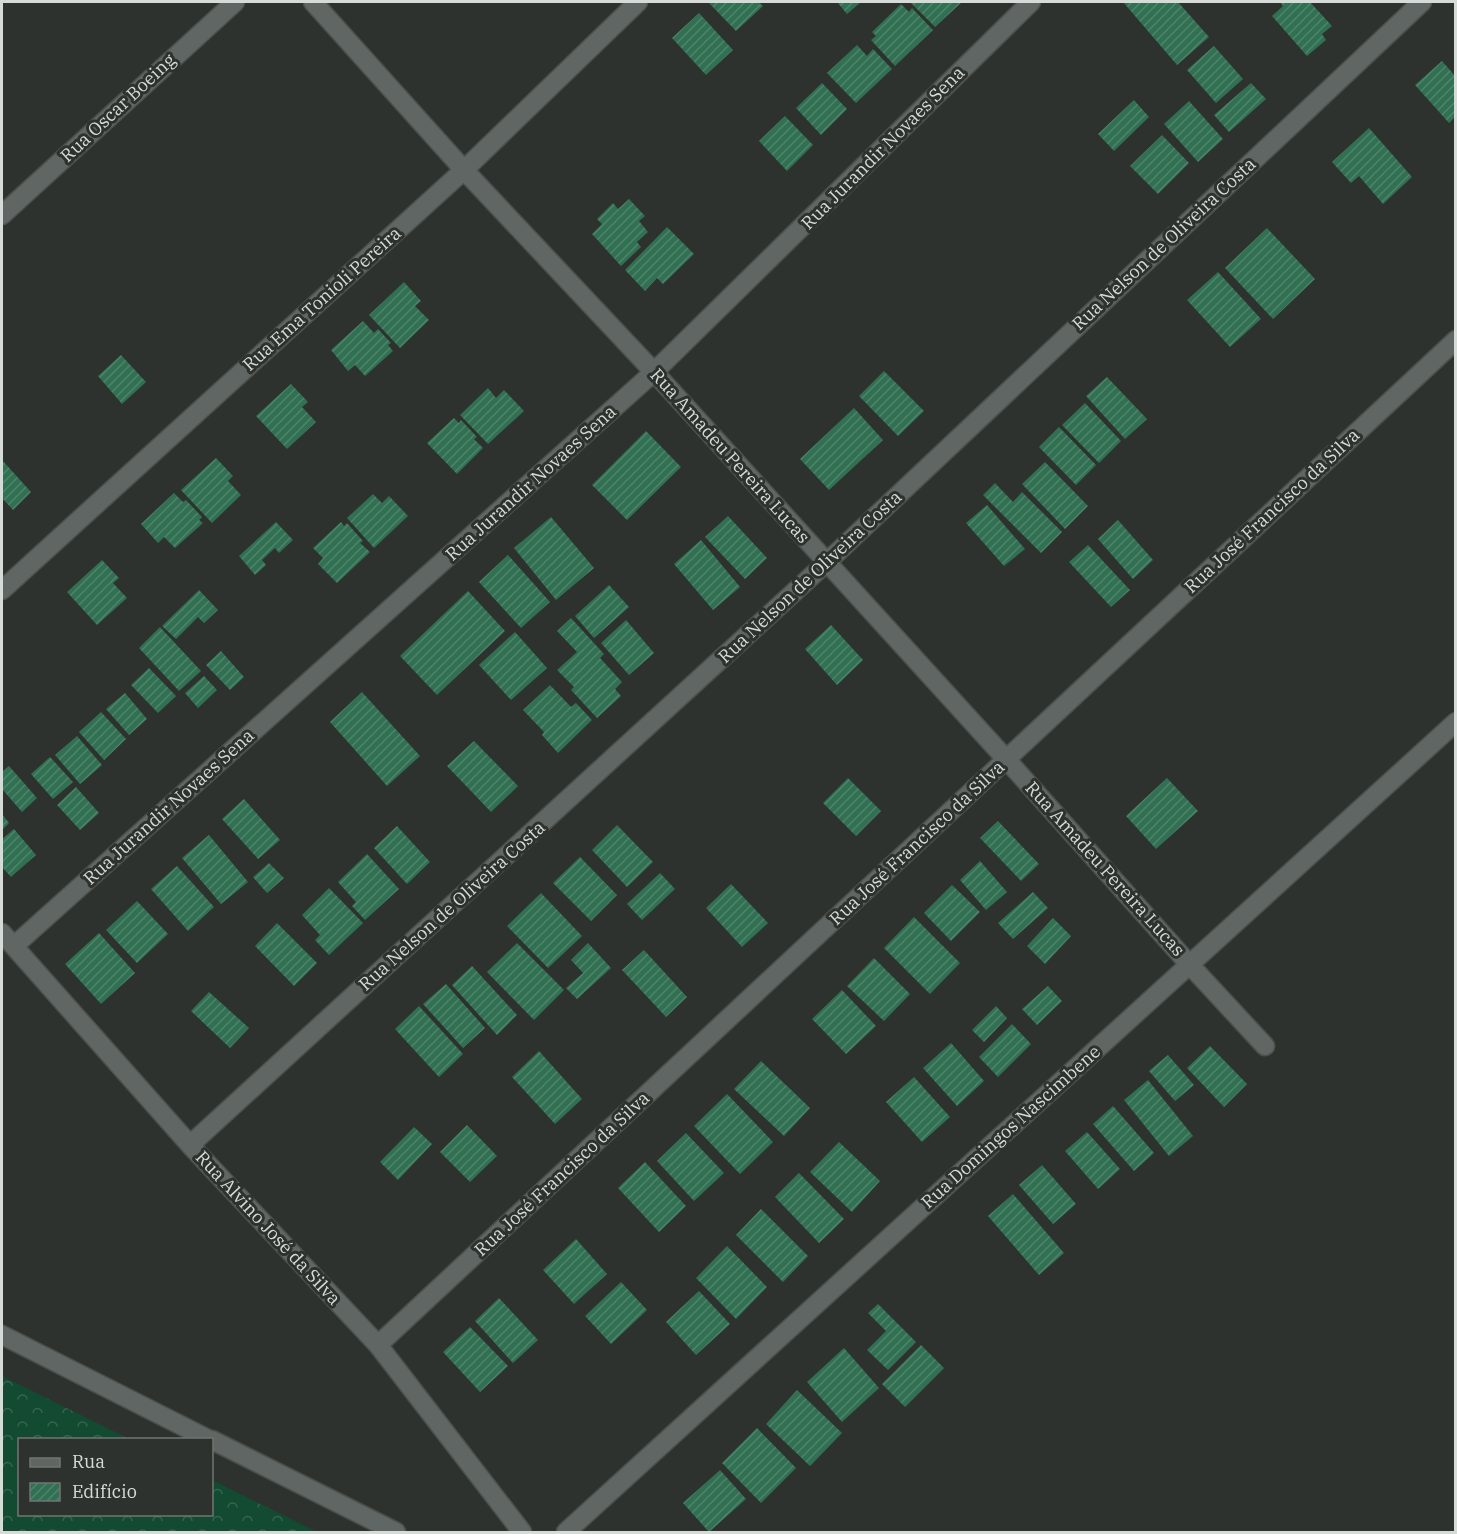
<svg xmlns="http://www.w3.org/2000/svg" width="1457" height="1534" viewBox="0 0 1457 1534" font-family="'IBM Plex Serif',serif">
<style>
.forest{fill:url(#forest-crowns)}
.building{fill:url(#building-hatch)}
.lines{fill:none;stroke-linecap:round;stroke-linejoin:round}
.minor-casing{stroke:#4b504d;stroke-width:21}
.minor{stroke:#606663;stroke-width:18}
.labels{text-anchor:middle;stroke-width:6;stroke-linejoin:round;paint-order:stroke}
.street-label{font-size:18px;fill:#d7dbd8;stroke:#2d322f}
</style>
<defs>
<pattern id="forest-crowns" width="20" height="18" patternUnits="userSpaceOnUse" patternTransform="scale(1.5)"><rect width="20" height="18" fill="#134a32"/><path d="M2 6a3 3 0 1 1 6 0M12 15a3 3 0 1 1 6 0" fill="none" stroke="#35644f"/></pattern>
<pattern id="building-hatch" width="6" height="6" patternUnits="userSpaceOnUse" patternTransform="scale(1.5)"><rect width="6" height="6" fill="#317052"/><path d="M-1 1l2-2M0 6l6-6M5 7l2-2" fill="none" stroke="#4e846a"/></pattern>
</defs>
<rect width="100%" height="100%" fill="#2d322f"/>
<path class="forest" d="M 2,1376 L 129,1439 L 20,1440 L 20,1514 L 212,1514 L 212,1480 L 317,1532 L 2,1532 Z"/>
<path class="building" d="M 708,2 L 758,2 L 763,6 L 736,31 Z
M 837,2 L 861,2 L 847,14 Z
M 910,2 L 962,2 L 935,27 Z
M 1123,2 L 1178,2 L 1209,37 L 1177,65 Z
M 1280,2 L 1310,2 L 1332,26 L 1322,34 L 1326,40 L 1307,56 L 1272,16 L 1283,6 Z
M 901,4 L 909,12 L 912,8 L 933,30 L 895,66 L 871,40 L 876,36 L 872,32 Z
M 699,13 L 733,50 L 706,75 L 672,38 Z
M 857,45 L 867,56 L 873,49 L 892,69 L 856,103 L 827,73 Z
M 1214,46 L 1243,79 L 1216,103 L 1187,70 Z
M 1442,61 L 1456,77 L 1456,116 L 1449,123 L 1415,85 Z
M 822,83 L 847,109 L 821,135 L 796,108 Z
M 1251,83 L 1266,99 L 1229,132 L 1214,115 Z
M 1134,100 L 1149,117 L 1114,151 L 1098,134 Z
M 1189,101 L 1223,139 L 1198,162 L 1164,124 Z
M 785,116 L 813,145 L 787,171 L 759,141 Z
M 1369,128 L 1412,177 L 1383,204 L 1359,176 L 1351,183 L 1332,162 Z
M 1162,135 L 1189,163 L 1158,194 L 1130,166 Z
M 629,199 L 645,216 L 639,221 L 648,232 L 637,242 L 641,247 L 621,266 L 592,234 L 602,224 L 597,219 L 613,203 L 618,209 Z
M 667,227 L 694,254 L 663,284 L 657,278 L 645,291 L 625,270 Z
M 1267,228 L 1315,279 L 1273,319 L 1225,268 Z
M 1218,272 L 1261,319 L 1230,347 L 1187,300 Z
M 404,282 L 421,301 L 415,306 L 429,320 L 400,348 L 369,315 Z
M 363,321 L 374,333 L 378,329 L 391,343 L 388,345 L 393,351 L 365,376 L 355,365 L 348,371 L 331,350 Z
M 121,355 L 146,382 L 122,404 L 98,376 Z
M 884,371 L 924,411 L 898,436 L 859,396 Z
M 1107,377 L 1147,419 L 1125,439 L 1086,396 Z
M 291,384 L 308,402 L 302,407 L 316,422 L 287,449 L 256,416 Z
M 488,388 L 496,398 L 504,390 L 524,411 L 488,444 L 460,415 Z
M 1085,403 L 1121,441 L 1099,463 L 1062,425 Z
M 854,408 L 883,440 L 829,490 L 800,459 Z
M 454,418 L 459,423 L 461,420 L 477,437 L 474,439 L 483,448 L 457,474 L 427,443 Z
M 1059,427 L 1096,465 L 1076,485 L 1039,447 Z
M 646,431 L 681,467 L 627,520 L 592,485 Z
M 216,458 L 233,476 L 228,481 L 241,495 L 212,523 L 181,490 Z
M 2,460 L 31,492 L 13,510 L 2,498 Z
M 1045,462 L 1088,506 L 1065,529 L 1022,484 Z
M 995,483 L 1013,502 L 1022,492 L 1062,532 L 1041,553 L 983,495 Z
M 174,493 L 183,502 L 186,500 L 202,517 L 199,520 L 203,523 L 175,548 L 164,537 L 158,543 L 141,524 Z
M 373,494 L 382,503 L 389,496 L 408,516 L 374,548 L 347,518 Z
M 987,505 L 1025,549 L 1004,566 L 966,523 Z
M 728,516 L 767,558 L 745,579 L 705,537 Z
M 551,517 L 594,568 L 556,600 L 514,548 Z
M 1118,520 L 1153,560 L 1133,579 L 1098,539 Z
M 276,522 L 293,540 L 279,553 L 275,548 L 262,560 L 266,565 L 255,575 L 239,556 Z
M 341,522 L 344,526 L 347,523 L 363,541 L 360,543 L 370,552 L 337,583 L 318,564 L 323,558 L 313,548 Z
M 701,540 L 740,587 L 713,610 L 674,564 Z
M 1088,545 L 1130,590 L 1111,607 L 1069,562 Z
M 508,555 L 550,602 L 521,628 L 479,582 Z
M 102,560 L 119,578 L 113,583 L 127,598 L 97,625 L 67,592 Z
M 609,585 L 629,607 L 594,638 L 575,616 Z
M 199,590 L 218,610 L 204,623 L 198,617 L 176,639 L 162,626 Z
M 468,591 L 505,631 L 437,695 L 400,656 Z
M 571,618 L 604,654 L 600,658 L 622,682 L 615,689 L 621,696 L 597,718 L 571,690 L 574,687 L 557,670 L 577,652 L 557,631 Z
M 626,620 L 654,653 L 629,675 L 601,643 Z
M 831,625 L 863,660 L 837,685 L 805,649 Z
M 160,627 L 201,671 L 179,691 L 139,648 Z
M 515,632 L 547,668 L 511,700 L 479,665 Z
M 221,651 L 244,677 L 230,690 L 206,665 Z
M 149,668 L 176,696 L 158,713 L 131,685 Z
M 204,676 L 217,690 L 198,708 L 185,693 Z
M 550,685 L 571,707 L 576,703 L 592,720 L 558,753 L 542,735 L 544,732 L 523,710 Z
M 362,692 L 420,756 L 387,786 L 330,722 Z
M 125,693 L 147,719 L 129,735 L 106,709 Z
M 101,712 L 126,739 L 104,760 L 79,732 Z
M 77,736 L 102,765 L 80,784 L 55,755 Z
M 474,741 L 518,786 L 491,812 L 447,766 Z
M 50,757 L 73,782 L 53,799 L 31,774 Z
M 9,766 L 37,798 L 22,812 L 2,789 L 2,772 Z
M 848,778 L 881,811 L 856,836 L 823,803 Z
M 1167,778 L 1198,811 L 1156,849 L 1126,816 Z
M 76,787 L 99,813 L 80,830 L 57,805 Z
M 244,799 L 280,840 L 258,859 L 222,819 Z
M 2,814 L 9,823 L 2,830 Z
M 998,821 L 1039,864 L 1021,881 L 980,838 Z
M 617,825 L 653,862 L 627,887 L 592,850 Z
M 397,826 L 430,862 L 407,884 L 374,848 Z
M 14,829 L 36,855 L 11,877 L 2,867 L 2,839 Z
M 209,835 L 248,882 L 221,904 L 182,858 Z
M 367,854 L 399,889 L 365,920 L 352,906 L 356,902 L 338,882 Z
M 580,857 L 617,895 L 591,921 L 553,883 Z
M 980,861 L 1007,892 L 986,910 L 960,880 Z
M 269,863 L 284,878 L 267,893 L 253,877 Z
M 177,866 L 214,907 L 188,931 L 151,889 Z
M 660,873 L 675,889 L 642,920 L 627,904 Z
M 731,884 L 768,923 L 742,947 L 706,908 Z
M 952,885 L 980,912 L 951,941 L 924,913 Z
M 329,888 L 363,923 L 329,955 L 315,940 L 320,935 L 302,915 Z
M 1033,892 L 1048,908 L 1013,939 L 998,923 Z
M 541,893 L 582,936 L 548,968 L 507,926 Z
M 137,901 L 168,934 L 137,963 L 106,930 Z
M 914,917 L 960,963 L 930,994 L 884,948 Z
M 1053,918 L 1071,936 L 1045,964 L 1027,946 Z
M 277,923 L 317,963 L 294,986 L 255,946 Z
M 99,933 L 135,973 L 101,1004 L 65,964 Z
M 517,943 L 564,990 L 534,1020 L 487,972 Z
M 588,943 L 611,968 L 577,999 L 566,988 L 583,973 L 571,960 Z
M 644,950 L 687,997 L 666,1017 L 622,970 Z
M 874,958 L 910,994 L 884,1021 L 847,986 Z
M 472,966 L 517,1015 L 497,1035 L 452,985 Z
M 446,984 L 485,1028 L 463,1048 L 423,1004 Z
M 1048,986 L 1062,1001 L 1037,1025 L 1022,1009 Z
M 842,990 L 876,1026 L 846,1054 L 812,1019 Z
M 209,992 L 249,1028 L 230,1048 L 191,1011 Z
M 419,1006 L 463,1054 L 439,1077 L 395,1029 Z
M 996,1006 L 1007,1018 L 984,1042 L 972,1030 Z
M 1012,1024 L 1031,1044 L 998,1077 L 979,1057 Z
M 951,1043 L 984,1081 L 957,1106 L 923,1068 Z
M 1210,1046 L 1247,1084 L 1224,1107 L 1187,1068 Z
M 539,1051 L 582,1099 L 555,1124 L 512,1077 Z
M 1168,1055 L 1194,1085 L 1175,1101 L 1149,1071 Z
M 761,1061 L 810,1108 L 784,1136 L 734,1089 Z
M 914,1077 L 950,1117 L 922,1142 L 886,1102 Z
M 1148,1080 L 1193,1136 L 1169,1156 L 1124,1100 Z
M 727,1094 L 773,1142 L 740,1174 L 694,1126 Z
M 1113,1106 L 1154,1153 L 1134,1171 L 1093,1124 Z
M 467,1125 L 497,1156 L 470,1182 L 440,1152 Z
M 414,1127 L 432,1144 L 398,1180 L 380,1162 Z
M 1087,1132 L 1120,1169 L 1098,1189 L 1065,1151 Z
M 686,1133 L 724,1173 L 694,1201 L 657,1161 Z
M 839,1142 L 880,1181 L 852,1212 L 810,1172 Z
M 645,1162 L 686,1206 L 659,1232 L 618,1188 Z
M 1042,1165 L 1076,1204 L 1053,1224 L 1019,1185 Z
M 799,1173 L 844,1219 L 819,1243 L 775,1197 Z
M 1013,1194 L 1064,1253 L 1039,1275 L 988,1216 Z
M 761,1209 L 808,1256 L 783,1282 L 736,1235 Z
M 576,1239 L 607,1274 L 574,1304 L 543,1270 Z
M 727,1246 L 767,1287 L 736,1319 L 696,1278 Z
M 621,1282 L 647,1310 L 611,1344 L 585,1316 Z
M 699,1291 L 730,1324 L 696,1355 L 666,1322 Z
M 499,1298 L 538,1340 L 513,1363 L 475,1321 Z
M 878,1304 L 916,1342 L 888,1370 L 867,1350 L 886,1331 L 868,1313 Z
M 470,1327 L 508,1366 L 480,1392 L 443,1352 Z
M 921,1345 L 944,1368 L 905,1407 L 882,1384 Z
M 844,1348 L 879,1388 L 842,1422 L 807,1382 Z
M 797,1390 L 842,1433 L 810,1466 L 766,1424 Z
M 757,1428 L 796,1468 L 761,1503 L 722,1463 Z
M 720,1470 L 746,1499 L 709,1532 L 683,1503 Z"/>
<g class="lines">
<defs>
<path id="minor" d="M 313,2 L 464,170 L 654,372 L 1006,759 L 1189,964 L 1265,1046
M 2,215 L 235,2
M 2,590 L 464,170 L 638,2
M 2,933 L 190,1145 L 378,1345 L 522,1532
M 14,946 L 654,372 L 1031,2
M 190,1145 L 827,562 L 1422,2
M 2,1335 L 210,1440
M 378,1345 L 1456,340
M 212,1440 L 396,1532
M 566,1532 L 1456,722"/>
</defs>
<use href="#minor" class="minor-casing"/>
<use href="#minor" class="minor"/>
</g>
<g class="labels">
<g class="street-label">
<text transform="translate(118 108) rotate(-43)" y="6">Rua Oscar Boeing</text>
<text transform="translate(883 148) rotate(-45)" y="6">Rua Jurandir Novaes Sena</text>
<text transform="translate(1164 244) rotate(-43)" y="6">Rua Nelson de Oliveira Costa</text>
<text transform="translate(322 299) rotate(-42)" y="6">Rua Ema Tonioli Pereira</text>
<text transform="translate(730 456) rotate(48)" y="6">Rua Amadeu Pereira Lucas</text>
<text transform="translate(531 483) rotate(-42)" y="6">Rua Jurandir Novaes Sena</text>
<text transform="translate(1272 511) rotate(-43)" y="6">Rua José Francisco da Silva</text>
<text transform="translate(810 577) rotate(-43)" y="6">Rua Nelson de Oliveira Costa</text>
<text transform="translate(169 807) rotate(-42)" y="6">Rua Jurandir Novaes Sena</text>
<text transform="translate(917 843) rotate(-43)" y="6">Rua José Francisco da Silva</text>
<text transform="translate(1105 869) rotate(48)" y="6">Rua Amadeu Pereira Lucas</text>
<text transform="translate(452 906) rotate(-42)" y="6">Rua Nelson de Oliveira Costa</text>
<text transform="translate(1011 1127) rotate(-42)" y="6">Rua Domingos Nascimbene</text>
<text transform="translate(562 1174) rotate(-43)" y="6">Rua José Francisco da Silva</text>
<text transform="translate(268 1228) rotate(47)" y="6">Rua Alvino José da Silva</text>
</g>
</g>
<rect width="1457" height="1534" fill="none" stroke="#d7dbd8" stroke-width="6"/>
<rect x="18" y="1438" width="195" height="78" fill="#2d322f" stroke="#717673" stroke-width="1.5"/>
<rect x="30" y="1458" width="30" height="9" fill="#606663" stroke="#717673" stroke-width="1.5"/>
<text x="72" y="1468" font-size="18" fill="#d7dbd8">Rua</text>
<rect x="30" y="1483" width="30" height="18" fill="url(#building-hatch)" stroke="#717673" stroke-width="1.5"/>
<text x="72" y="1498" font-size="18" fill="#d7dbd8">Edifício</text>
</svg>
